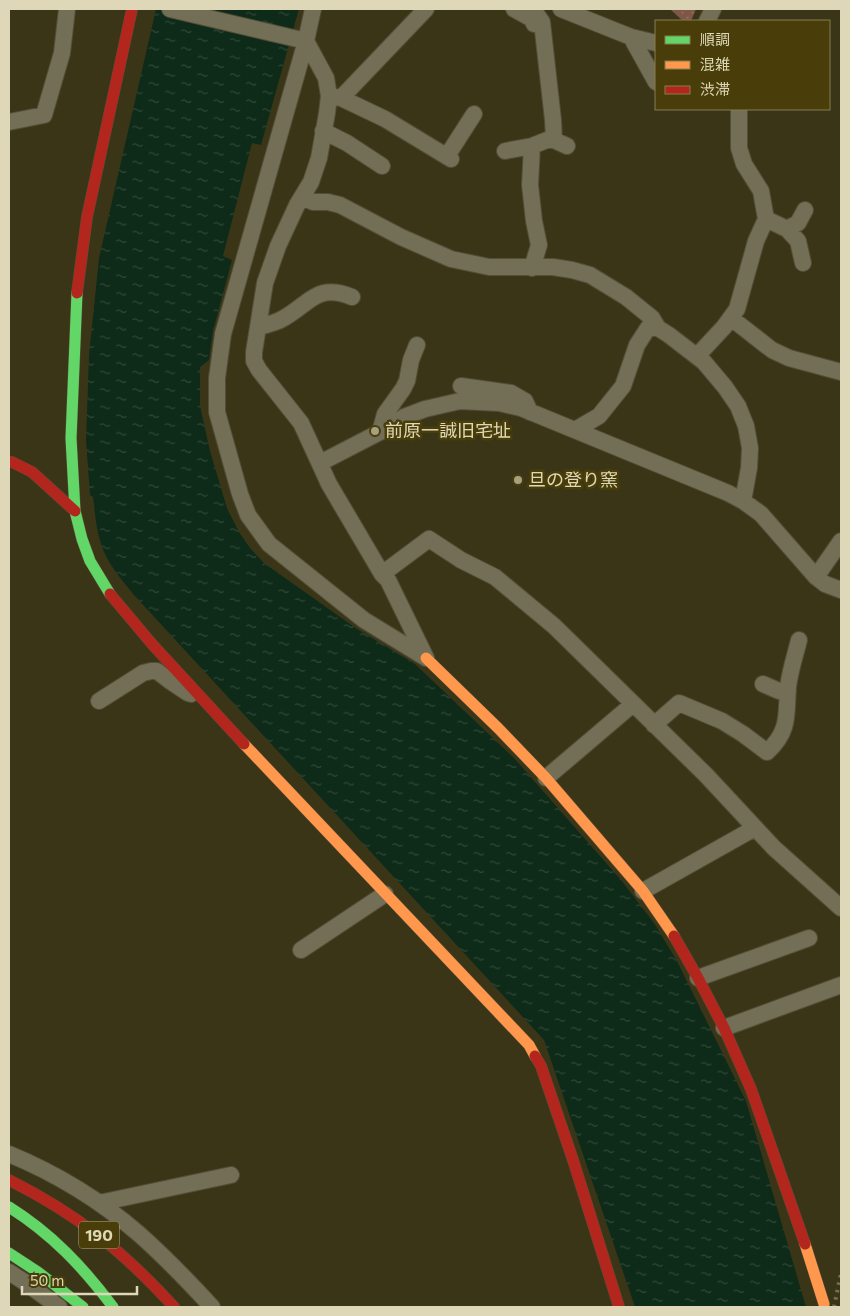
<svg xmlns="http://www.w3.org/2000/svg" width="850" height="1316" viewBox="0 0 850 1316" font-family="Commissioner,'Noto Sans JP',sans-serif">
<style>
.grass{fill:url(#grass-dots)}
.water{fill:url(#water-ripples)}
.lines{fill:none;stroke-linecap:round;stroke-linejoin:round}
.street-casing{stroke:#534e38;stroke-width:18}
.fast-casing{stroke:#534e38;stroke-width:12}
.slow-casing{stroke:#534e38;stroke-width:12}
.jam-casing{stroke:#534e38;stroke-width:12}
.street{stroke:#736e56;stroke-width:16}
.fast{stroke:#63d668;stroke-width:11}
.slow{stroke:#ff974d;stroke-width:11}
.jam{stroke:#b3261e;stroke-width:11}
.rail{stroke:#746f59;stroke-width:4;stroke-dasharray:2.5 5;stroke-linecap:butt}
.poi-dot{fill:#a69f80;stroke:#493e0a;stroke-width:2}
.labels{text-anchor:middle;stroke-width:5;stroke-linejoin:round;paint-order:stroke}
.shield{fill:#493e0a;stroke:#b2aa84;stroke-width:1}
.shield-label{font-size:16px;font-weight:bold;fill:#dfd8b8}
.poi-label{font-size:18px;fill:#dfd8b8;stroke:#493e0a;text-anchor:start}
</style>
<defs>
<pattern id="grass-dots" width="8" height="8" patternUnits="userSpaceOnUse" patternTransform="scale(1.25)"><rect width="8" height="8" fill="#7e5748"/><path d="M2 2h.1M6 6h.1" fill="none" stroke="#906e60" stroke-width="1.8" stroke-linecap="round"/></pattern>
<pattern id="water-ripples" width="26" height="14" patternUnits="userSpaceOnUse" patternTransform="scale(1.25)"><rect width="26" height="14" fill="#0e2a18"/><path d="M2 4q2-2 4 0t4 0M15 11q2-2 4 0t4 0" fill="none" stroke="#314838"/></pattern>
</defs>
<rect width="100%" height="100%" fill="#3b3518"/>
<path class="grass" d="M 670,9 L 696,9 L 691,21 L 683,21 Z"/>
<path class="water" d="M 156,9 L 299,9 L 261,145 L 252,143 L 223,256 L 232,260 L 213,331 L 209,360 L 200,367 L 200,406 L 210,451 L 227,508 L 239,532 L 250,548 L 264,563 L 357,629 L 415,664 L 514,758 L 621,880 L 654,923 L 677,961 L 746,1101 L 806,1307 L 635,1307 L 544,1040 L 134,595 C 121,579 107,563 101,544 C 96,529 95,513 93,497 L 90,495 L 86,440 L 89,355 L 99,258 Z"/>
<g class="lines">
<defs>
<path id="street" d="M 170,9 L 306,41 L 326,78 L 329,96 L 327,113 L 319,158 L 311,182 L 297,205 L 278,246 L 265,283 L 254,352 L 254,361 L 259,370 L 301,423 L 329,484 L 382,574 L 388,580 L 426,658
M 313,9 L 306,41 L 223,334 L 217,378 L 217,412 L 240,494 L 248,515 L 269,544 L 364,620 L 426,658
M 514,9 L 532,19 L 534,24
M 528,9 L 535,12 L 542,22 L 553,120 L 554,140
M 561,9 L 631,37 L 656,43
M 707,21 L 713,9
M 631,37 L 656,82
M 329,96 L 341,98 L 385,119 L 451,159
M 341,98 L 426,9
M 9,122 L 44,115 L 62,53 L 67,9
M 323,131 L 347,143 L 382,166
M 505,151 L 532,146 L 547,140 L 554,140 L 567,146
M 447,156 L 474,114
M 302,197 L 313,202 L 328,202 L 340,205 L 401,237 L 451,259 L 489,267 L 553,267 L 572,270 L 590,275 L 626,297 L 652,318 L 658,328 L 669,335 L 704,362 L 725,387 L 738,406 L 746,426 L 750,448 L 749,468 L 743,501
M 766,219 L 787,229 L 798,241 L 803,263
M 787,229 L 798,223 L 805,210
M 532,268 L 539,245 L 534,221 L 530,185 L 532,146
M 731,318 L 772,350 L 789,358 L 841,372
M 258,327 C 267,325 276,323 284,318 C 311,302 318,283 352,297
M 697,356 L 724,327 L 737,309 L 756,241 L 766,219 L 761,191 L 744,164 L 739,148 L 739,109
M 461,386 L 511,393 L 525,401 L 530,412
M 575,430 L 599,416 L 623,386 L 637,345 L 648,328 L 658,328
M 380,432 L 385,414 L 403,389 L 407,381 L 411,360 L 417,345
M 320,463 L 380,432 L 404,417 L 425,409 L 460,401 L 499,403 L 521,408 L 728,493 L 743,501 L 761,514 L 816,577 L 825,584 L 841,590
M 382,574 L 429,539 L 461,560 L 495,577 L 554,626 L 706,775 L 774,848 L 841,908
M 816,577 L 841,541
M 763,684 L 779,691 L 788,691
M 99,701 L 143,673 L 151,671 L 157,671 L 170,681 L 188,693 L 191,694
M 654,725 L 679,703 L 722,721 L 743,734 L 767,752 C 790,731 786,715 788,687 C 790,671 795,656 799,640
M 546,778 L 633,704
M 643,891 L 755,828
M 301,950 L 385,894
M 698,978 L 809,938
M 724,1028 L 841,985
M 9,1154 C 55,1173 101,1201 139,1234 C 165,1257 189,1282 212,1307
M 99,1203 L 231,1175
M 9,1272 L 23,1281 L 59,1307"/>
<path id="fast" d="M 77,293 L 71,438 L 75,511 L 82,539 L 90,561 L 110,594
M 9,1207 C 52,1234 83,1267 113,1307
M 9,1253 L 38,1272 L 83,1307"/>
<path id="slow" d="M 426,658 L 498,728 L 546,778 L 643,891 L 674,936
M 244,744 L 529,1045 L 535,1056
M 805,1244 L 824,1304"/>
<path id="jam" d="M 77,293 L 87,217 L 132,9
M 9,462 L 12,462 L 32,472 L 75,511
M 110,594 L 152,644 L 244,744
M 674,936 L 698,978 L 724,1028 L 751,1089 L 805,1244
M 535,1056 L 541,1066 L 573,1160 L 619,1307
M 9,1180 C 77,1214 123,1251 174,1307"/>
</defs>
<use href="#street" class="street-casing"/>
<use href="#fast" class="fast-casing"/>
<use href="#slow" class="slow-casing"/>
<use href="#jam" class="jam-casing"/>
<use href="#street" class="street"/>
<use href="#fast" class="fast"/>
<use href="#slow" class="slow"/>
<use href="#jam" class="jam"/>
<path class="rail" d="M 834,1307 L 841,1273"/>
</g>
<g class="poi-dot">
<circle cx="375" cy="431" r="5"/>
<circle cx="518" cy="480" r="5"/>
</g>
<g class="labels">
<rect class="shield" x="79" y="1221.5" width="40" height="27" rx="4"/>
<g class="shield-label">
<text x="99" y="1241">190</text>
</g>
<g class="poi-label">
<text x="385" y="437">前原一誠旧宅址</text>
<text x="528" y="486">旦の登り窯</text>
</g>
</g>
<rect width="850" height="1316" fill="none" stroke="#dfd8b8" stroke-width="20"/>
<rect x="655" y="20" width="175" height="90" fill="#493e0a" stroke="#857c50"/>
<rect x="665" y="36" width="25" height="8" fill="#63d668" stroke="#857c50"/>
<text x="700" y="45" font-size="15" fill="#dfd8b8">順調</text>
<rect x="665" y="61" width="25" height="8" fill="#ff974d" stroke="#857c50"/>
<text x="700" y="70" font-size="15" fill="#dfd8b8">混雑</text>
<rect x="665" y="86" width="25" height="8" fill="#b3261e" stroke="#857c50"/>
<text x="700" y="95" font-size="15" fill="#dfd8b8">渋滞</text>
<path d="M22 1286v8h115v-8" fill="none" stroke="#dfd8b8" stroke-width="2.5"/>
<text x="30" y="1286" font-size="15" fill="#dfd8b8" stroke="#493e0a" stroke-width="4" paint-order="stroke">50 m</text>
</svg>
